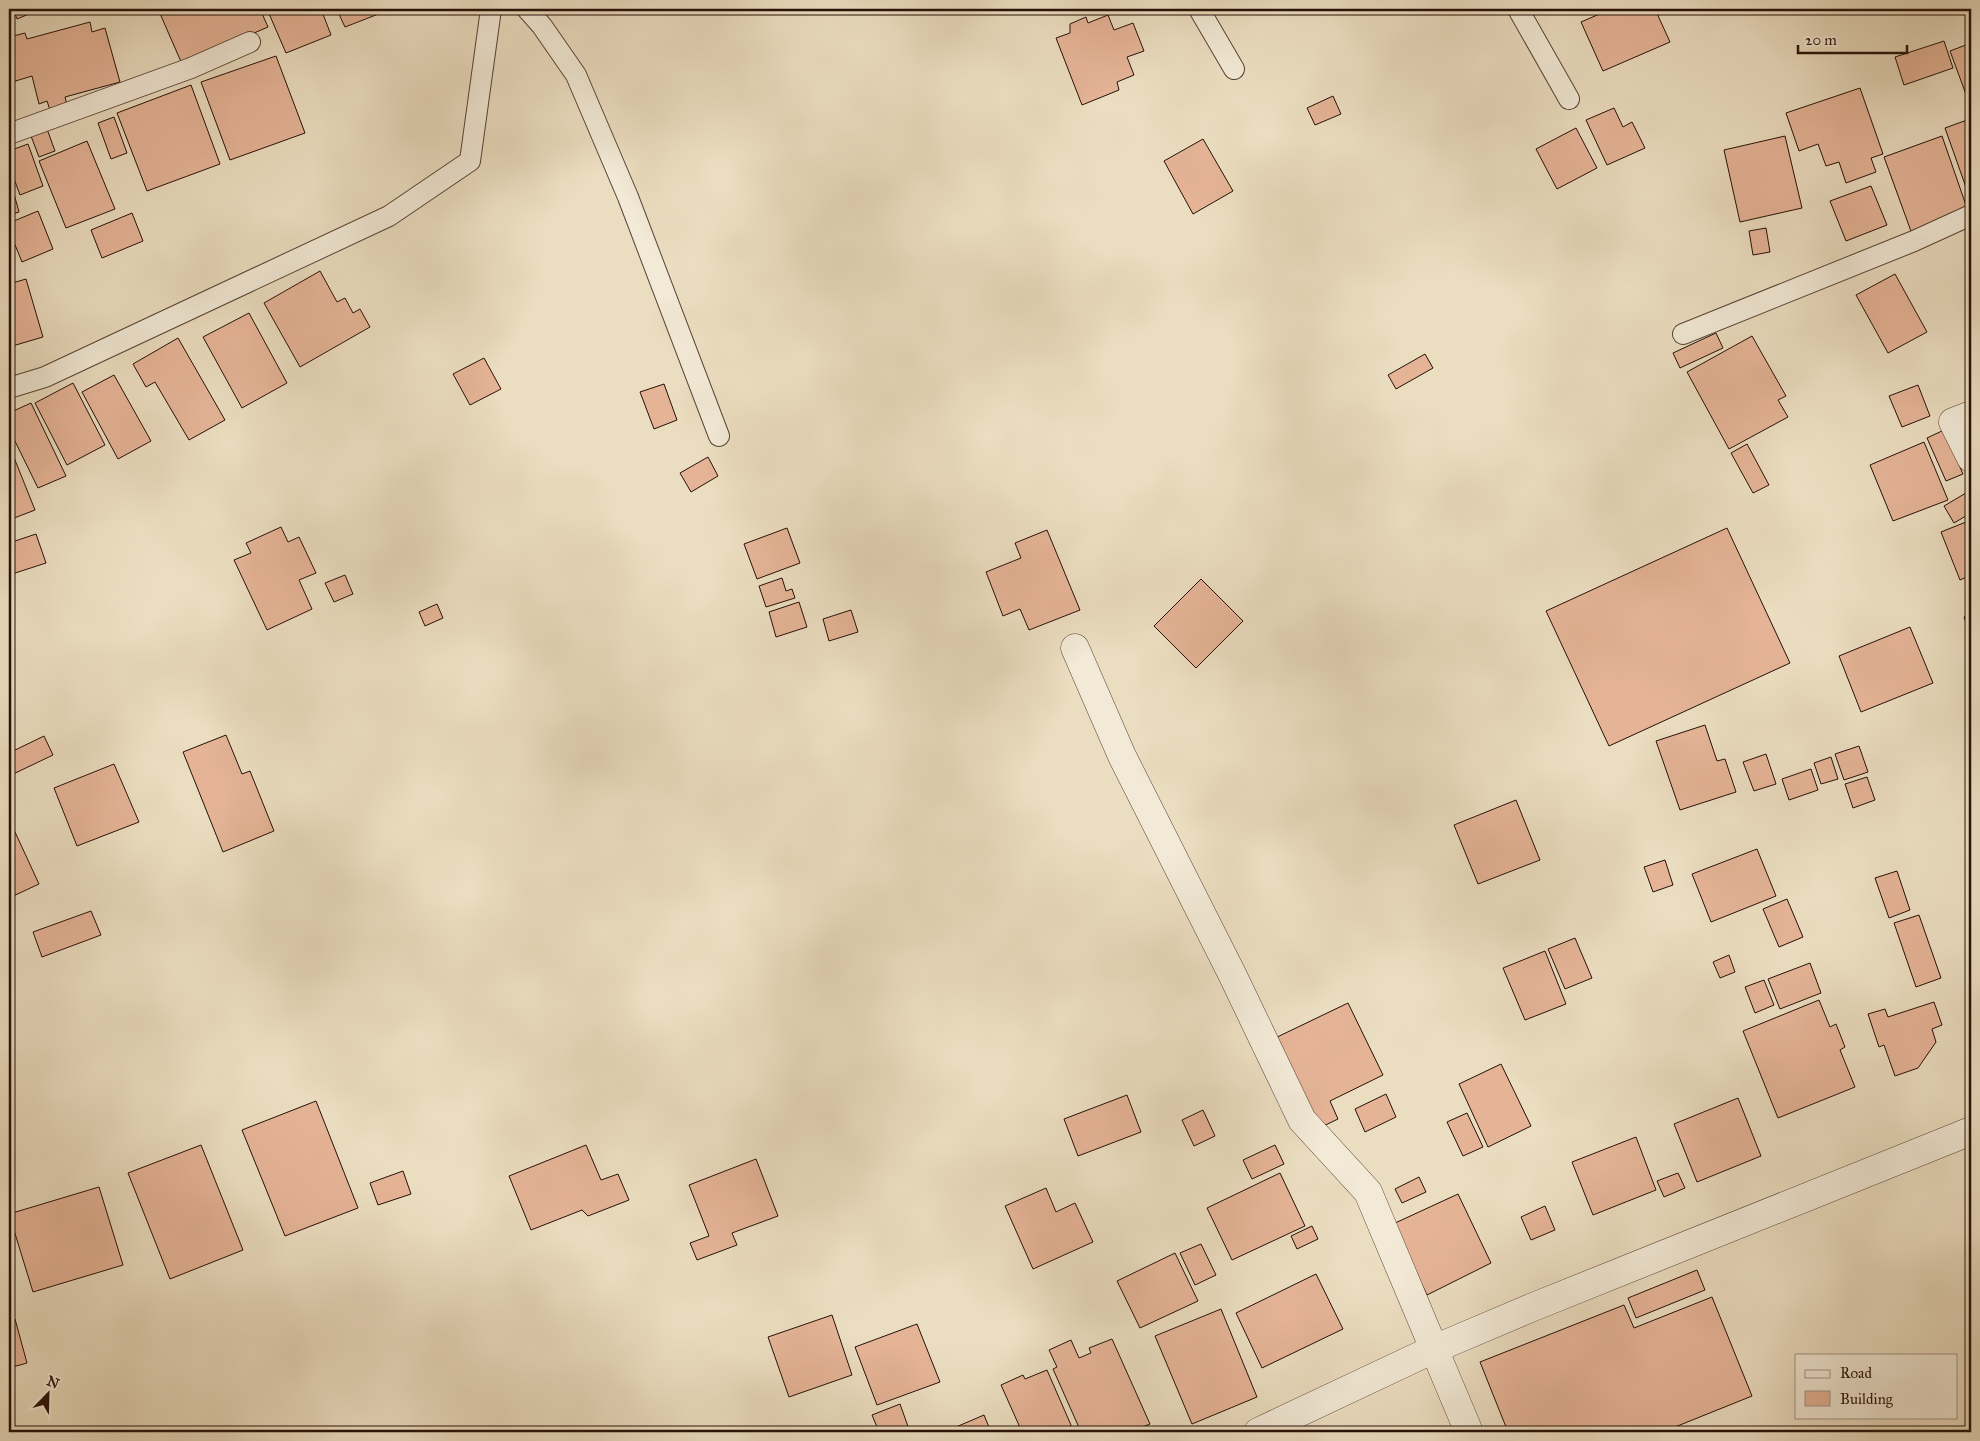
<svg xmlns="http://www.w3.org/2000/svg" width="1980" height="1441" viewBox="0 0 1980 1441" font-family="'IM FELL Great Primer',serif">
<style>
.building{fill:#e5b497;stroke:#261008}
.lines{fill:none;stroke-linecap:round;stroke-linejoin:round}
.service-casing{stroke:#574336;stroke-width:22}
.minor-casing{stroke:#574336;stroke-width:29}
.service{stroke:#f2e9d6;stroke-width:20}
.minor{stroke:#f2e9d6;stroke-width:28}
</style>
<rect width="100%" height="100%" fill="#ebddc0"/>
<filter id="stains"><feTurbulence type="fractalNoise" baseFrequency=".004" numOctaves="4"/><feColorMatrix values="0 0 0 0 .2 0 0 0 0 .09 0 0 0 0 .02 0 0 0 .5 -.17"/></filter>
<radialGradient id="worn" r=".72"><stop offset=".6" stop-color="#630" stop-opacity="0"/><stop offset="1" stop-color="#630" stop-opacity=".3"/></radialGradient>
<path class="building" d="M 13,9 L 41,9 L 17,19 Z
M 158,9 L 250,9 L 251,11 L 260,9 L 268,27 L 182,64 Z
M 267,9 L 321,9 L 331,35 L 286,53 Z
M 339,9 L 379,9 L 381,13 L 345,27 L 337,10 Z
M 1559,9 L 1571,9 L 1562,14 Z
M 1611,9 L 1655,9 L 1670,42 L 1603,71 L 1581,22 Z
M 1108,15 L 1114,30 L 1133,23 L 1144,51 L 1127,57 L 1134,75 L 1117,82 L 1119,90 L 1082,105 L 1056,38 L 1070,33 L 1070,24 L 1086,17 L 1088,23 Z
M 90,22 L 92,32 L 105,28 L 120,82 L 65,97 L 67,105 L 50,110 L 47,101 L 39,104 L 32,76 L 9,83 L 9,37 L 25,33 L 27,39 Z
M 1944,41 L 1953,68 L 1904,85 L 1895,57 Z
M 1971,43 L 1971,108 L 1950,51 Z
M 276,56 L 305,133 L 230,160 L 201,82 Z
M 191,85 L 220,164 L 147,191 L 117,113 Z
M 1860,88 L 1883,154 L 1871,158 L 1876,172 L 1846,183 L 1839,162 L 1826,166 L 1818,144 L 1799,151 L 1786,113 Z
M 1333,96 L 1341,114 L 1315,125 L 1307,108 Z
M 1614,108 L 1623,127 L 1632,122 L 1645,148 L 1607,165 L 1586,120 Z
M 114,117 L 127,153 L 111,159 L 98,123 Z
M 1967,120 L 1971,132 L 1971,192 L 1968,193 L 1945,128 Z
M 1576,128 L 1597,168 L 1557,189 L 1536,149 Z
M 47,129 L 55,151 L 39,157 L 31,136 Z
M 1785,136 L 1802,208 L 1740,222 L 1724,150 Z
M 1942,136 L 1969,214 L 1912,234 L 1884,157 Z
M 1203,139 L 1233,191 L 1193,214 L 1164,161 Z
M 87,141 L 115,209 L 66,228 L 39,161 Z
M 28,144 L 43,186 L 20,195 L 9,165 L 9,151 Z
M 11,183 L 19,212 L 9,215 L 9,184 Z
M 1871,186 L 1887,225 L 1846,241 L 1830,201 Z
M 38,211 L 53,249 L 22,262 L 9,230 L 9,223 Z
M 132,213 L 143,241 L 102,258 L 91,230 Z
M 1766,228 L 1770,252 L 1753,255 L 1749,231 Z
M 320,271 L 337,302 L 345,298 L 353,313 L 360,309 L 370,327 L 300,367 L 264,303 Z
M 1895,274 L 1927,332 L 1888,353 L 1856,295 Z
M 26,279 L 43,337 L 9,347 L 9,284 Z
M 249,313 L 287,383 L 242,408 L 203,337 Z
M 1716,333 L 1723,348 L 1680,368 L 1673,353 Z
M 1752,336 L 1786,396 L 1778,400 L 1788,417 L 1729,449 L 1687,372 Z
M 178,338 L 225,420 L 189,440 L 155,382 L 146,387 L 133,364 Z
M 1425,354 L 1433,368 L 1396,389 L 1388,375 Z
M 484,358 L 501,389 L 470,405 L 453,374 Z
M 114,375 L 151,441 L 118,459 L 82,392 Z
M 73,383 L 105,445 L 67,465 L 35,403 Z
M 664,384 L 677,420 L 654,429 L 640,392 Z
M 1918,385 L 1930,416 L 1902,427 L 1889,396 Z
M 31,403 L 66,476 L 38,488 L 9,429 L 9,413 Z
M 1944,430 L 1963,474 L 1946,481 L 1927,438 Z
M 1924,442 L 1948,500 L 1893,521 L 1870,465 Z
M 1747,444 L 1769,485 L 1753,493 L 1731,453 Z
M 11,450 L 35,510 L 9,520 L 9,451 Z
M 708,457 L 718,476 L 691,492 L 680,473 Z
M 1971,490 L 1971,513 L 1954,523 L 1944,506 Z
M 1971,520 L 1971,575 L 1960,580 L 1941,532 Z
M 281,527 L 288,542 L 299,537 L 316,573 L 299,580 L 312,609 L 267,630 L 234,560 L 251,553 L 246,543 Z
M 787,528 L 800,563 L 757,579 L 744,544 Z
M 1727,528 L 1790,663 L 1609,746 L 1546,611 Z
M 1047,530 L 1080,610 L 1029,630 L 1020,609 L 1003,616 L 986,572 L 1021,558 L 1015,543 Z
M 36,534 L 46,563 L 9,575 L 9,543 Z
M 345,575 L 353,594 L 334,602 L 325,583 Z
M 782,578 L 786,591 L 792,589 L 795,598 L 766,607 L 759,586 Z
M 1201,579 L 1243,621 L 1196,668 L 1154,626 Z
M 799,602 L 807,627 L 776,637 L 769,612 Z
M 437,604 L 443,618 L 425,626 L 419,612 Z
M 851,610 L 858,632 L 829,641 L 823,619 Z
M 1971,615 L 1971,639 L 1964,617 Z
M 1910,627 L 1933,683 L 1861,712 L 1839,656 Z
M 1705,725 L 1717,761 L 1725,759 L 1736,792 L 1680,810 L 1656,741 Z
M 226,735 L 242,774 L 250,771 L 274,831 L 223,852 L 183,752 Z
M 44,736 L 53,755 L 9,776 L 9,753 Z
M 1859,746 L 1868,772 L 1844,780 L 1835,754 Z
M 1766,754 L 1776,784 L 1754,791 L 1743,762 Z
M 1831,757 L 1838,779 L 1821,784 L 1814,763 Z
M 114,764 L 139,822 L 77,846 L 54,788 Z
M 1811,769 L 1818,790 L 1789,800 L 1782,779 Z
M 1867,777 L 1875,800 L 1853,808 L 1845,784 Z
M 1516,800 L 1540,860 L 1478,884 L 1454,825 Z
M 9,819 L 39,884 L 9,898 Z
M 1757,849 L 1776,896 L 1711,922 L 1692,874 Z
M 1665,860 L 1673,885 L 1653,892 L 1644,867 Z
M 1897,871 L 1910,910 L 1889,918 L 1875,878 Z
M 1787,899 L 1803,937 L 1779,947 L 1763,909 Z
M 91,911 L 101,935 L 42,957 L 33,932 Z
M 1919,915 L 1941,978 L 1916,987 L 1894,923 Z
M 1575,938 L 1592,978 L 1565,989 L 1548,949 Z
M 1545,951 L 1566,1004 L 1525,1020 L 1503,968 Z
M 1729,955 L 1735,972 L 1720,978 L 1713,962 Z
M 1810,963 L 1821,993 L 1780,1009 L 1768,979 Z
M 1764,980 L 1774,1005 L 1755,1013 L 1745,987 Z
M 1819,1000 L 1830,1027 L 1836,1024 L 1845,1047 L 1840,1050 L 1855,1087 L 1778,1118 L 1743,1031 Z
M 1934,1002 L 1942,1025 L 1932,1029 L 1936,1042 L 1918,1068 L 1895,1076 L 1884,1045 L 1879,1047 L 1868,1014 L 1885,1009 L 1888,1017 Z
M 1348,1003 L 1383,1075 L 1330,1101 L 1338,1119 L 1315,1130 L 1271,1040 Z
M 1501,1064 L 1531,1126 L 1488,1147 L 1459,1084 Z
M 1386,1094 L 1396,1117 L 1365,1132 L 1355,1109 Z
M 1127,1095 L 1141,1132 L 1078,1156 L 1064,1119 Z
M 1738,1098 L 1761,1156 L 1697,1182 L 1674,1124 Z
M 316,1101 L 358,1208 L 285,1236 L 242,1130 Z
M 1203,1110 L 1215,1136 L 1194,1146 L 1182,1120 Z
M 1467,1113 L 1483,1147 L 1463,1156 L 1447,1122 Z
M 1636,1137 L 1656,1190 L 1593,1215 L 1572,1162 Z
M 201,1145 L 243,1250 L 170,1279 L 128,1173 Z
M 586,1145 L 601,1180 L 618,1174 L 629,1200 L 588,1216 L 582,1210 L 531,1230 L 509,1176 Z
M 1275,1145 L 1284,1164 L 1252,1179 L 1243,1160 Z
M 756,1159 L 778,1216 L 732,1233 L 737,1245 L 697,1260 L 690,1243 L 709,1236 L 689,1185 Z
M 403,1171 L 411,1194 L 378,1205 L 370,1183 Z
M 1280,1173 L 1305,1226 L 1232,1260 L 1207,1208 Z
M 1678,1173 L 1685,1188 L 1664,1197 L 1657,1181 Z
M 1419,1177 L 1426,1192 L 1402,1203 L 1395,1189 Z
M 99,1187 L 123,1265 L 33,1292 L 9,1214 Z
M 1046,1188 L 1056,1212 L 1075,1203 L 1093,1242 L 1033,1269 L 1005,1206 Z
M 1458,1194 L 1491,1263 L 1427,1295 L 1393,1224 Z
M 1545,1206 L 1555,1230 L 1531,1240 L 1521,1217 Z
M 1312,1226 L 1318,1239 L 1297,1249 L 1291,1236 Z
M 1201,1244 L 1216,1275 L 1195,1285 L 1180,1253 Z
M 1175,1253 L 1198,1301 L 1140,1328 L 1117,1281 Z
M 1697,1270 L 1705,1290 L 1636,1318 L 1628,1298 Z
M 1316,1274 L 1343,1329 L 1262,1368 L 1236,1313 Z
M 1712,1297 L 1752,1396 L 1670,1429 L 1672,1432 L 1508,1432 L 1480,1362 L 1624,1305 L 1634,1328 Z
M 1221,1309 L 1257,1397 L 1192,1424 L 1155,1336 Z
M 832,1315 L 852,1375 L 789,1397 L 768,1337 Z
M 15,1319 L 27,1363 L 9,1368 L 9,1321 Z
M 917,1324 L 940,1382 L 877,1405 L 855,1347 Z
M 1112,1339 L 1150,1424 L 1130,1432 L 1081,1432 L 1053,1369 L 1057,1367 L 1049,1350 L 1071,1340 L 1079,1358 L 1091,1353 L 1089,1348 Z
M 1047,1370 L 1074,1432 L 1022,1432 L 1001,1385 L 1023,1375 L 1025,1379 Z
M 900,1404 L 910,1432 L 879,1432 L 872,1415 Z
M 984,1415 L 991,1432 L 949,1432 L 949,1430 Z"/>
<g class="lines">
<defs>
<path id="service" d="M 527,9 L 542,26 L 576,75 L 628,197 L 719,436
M 1199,9 L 1234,69
M 1518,9 L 1569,99
M 9,134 L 191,68 L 250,42
M 1683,334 L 1914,241 L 1971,215
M 9,388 L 45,377 L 389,216 L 470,161 L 491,9"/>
<path id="minor" d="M 1971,415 L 1953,422 L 1971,458
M 1075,648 L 1122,756 L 1232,974 L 1302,1120 L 1368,1192 L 1469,1432
M 1258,1432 L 1434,1349 L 1533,1307 L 1971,1131"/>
</defs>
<use href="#service" class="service-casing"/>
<use href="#minor" class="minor-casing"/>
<use href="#service" class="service"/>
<use href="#minor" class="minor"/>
</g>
<rect width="1980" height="1441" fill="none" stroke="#ebddc0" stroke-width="30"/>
<rect x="10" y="10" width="1960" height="1421" fill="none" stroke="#261008" stroke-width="2.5"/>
<rect x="15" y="15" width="1950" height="1411" fill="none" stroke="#261008"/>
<rect x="1795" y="1354" width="162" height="65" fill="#f2e9d6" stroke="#a09284"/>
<rect x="1805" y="1370" width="25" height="8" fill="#f2e9d6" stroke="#a09284"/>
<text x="1840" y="1378" font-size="15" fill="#261008">Road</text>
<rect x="1805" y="1391" width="25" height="15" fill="#e5b497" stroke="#a09284"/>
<text x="1840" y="1404" font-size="15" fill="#261008">Building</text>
<g transform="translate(48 1394) rotate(23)" stroke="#f2e9d6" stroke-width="4" paint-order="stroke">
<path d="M0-4L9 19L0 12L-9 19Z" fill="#261008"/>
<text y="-8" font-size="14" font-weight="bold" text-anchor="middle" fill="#261008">N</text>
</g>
<path d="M1798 45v8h109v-8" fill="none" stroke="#261008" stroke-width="2.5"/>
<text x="1805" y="45" font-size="15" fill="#261008" stroke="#f2e9d6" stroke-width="4" paint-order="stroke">20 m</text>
<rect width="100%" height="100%" filter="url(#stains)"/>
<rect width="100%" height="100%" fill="url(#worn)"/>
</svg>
